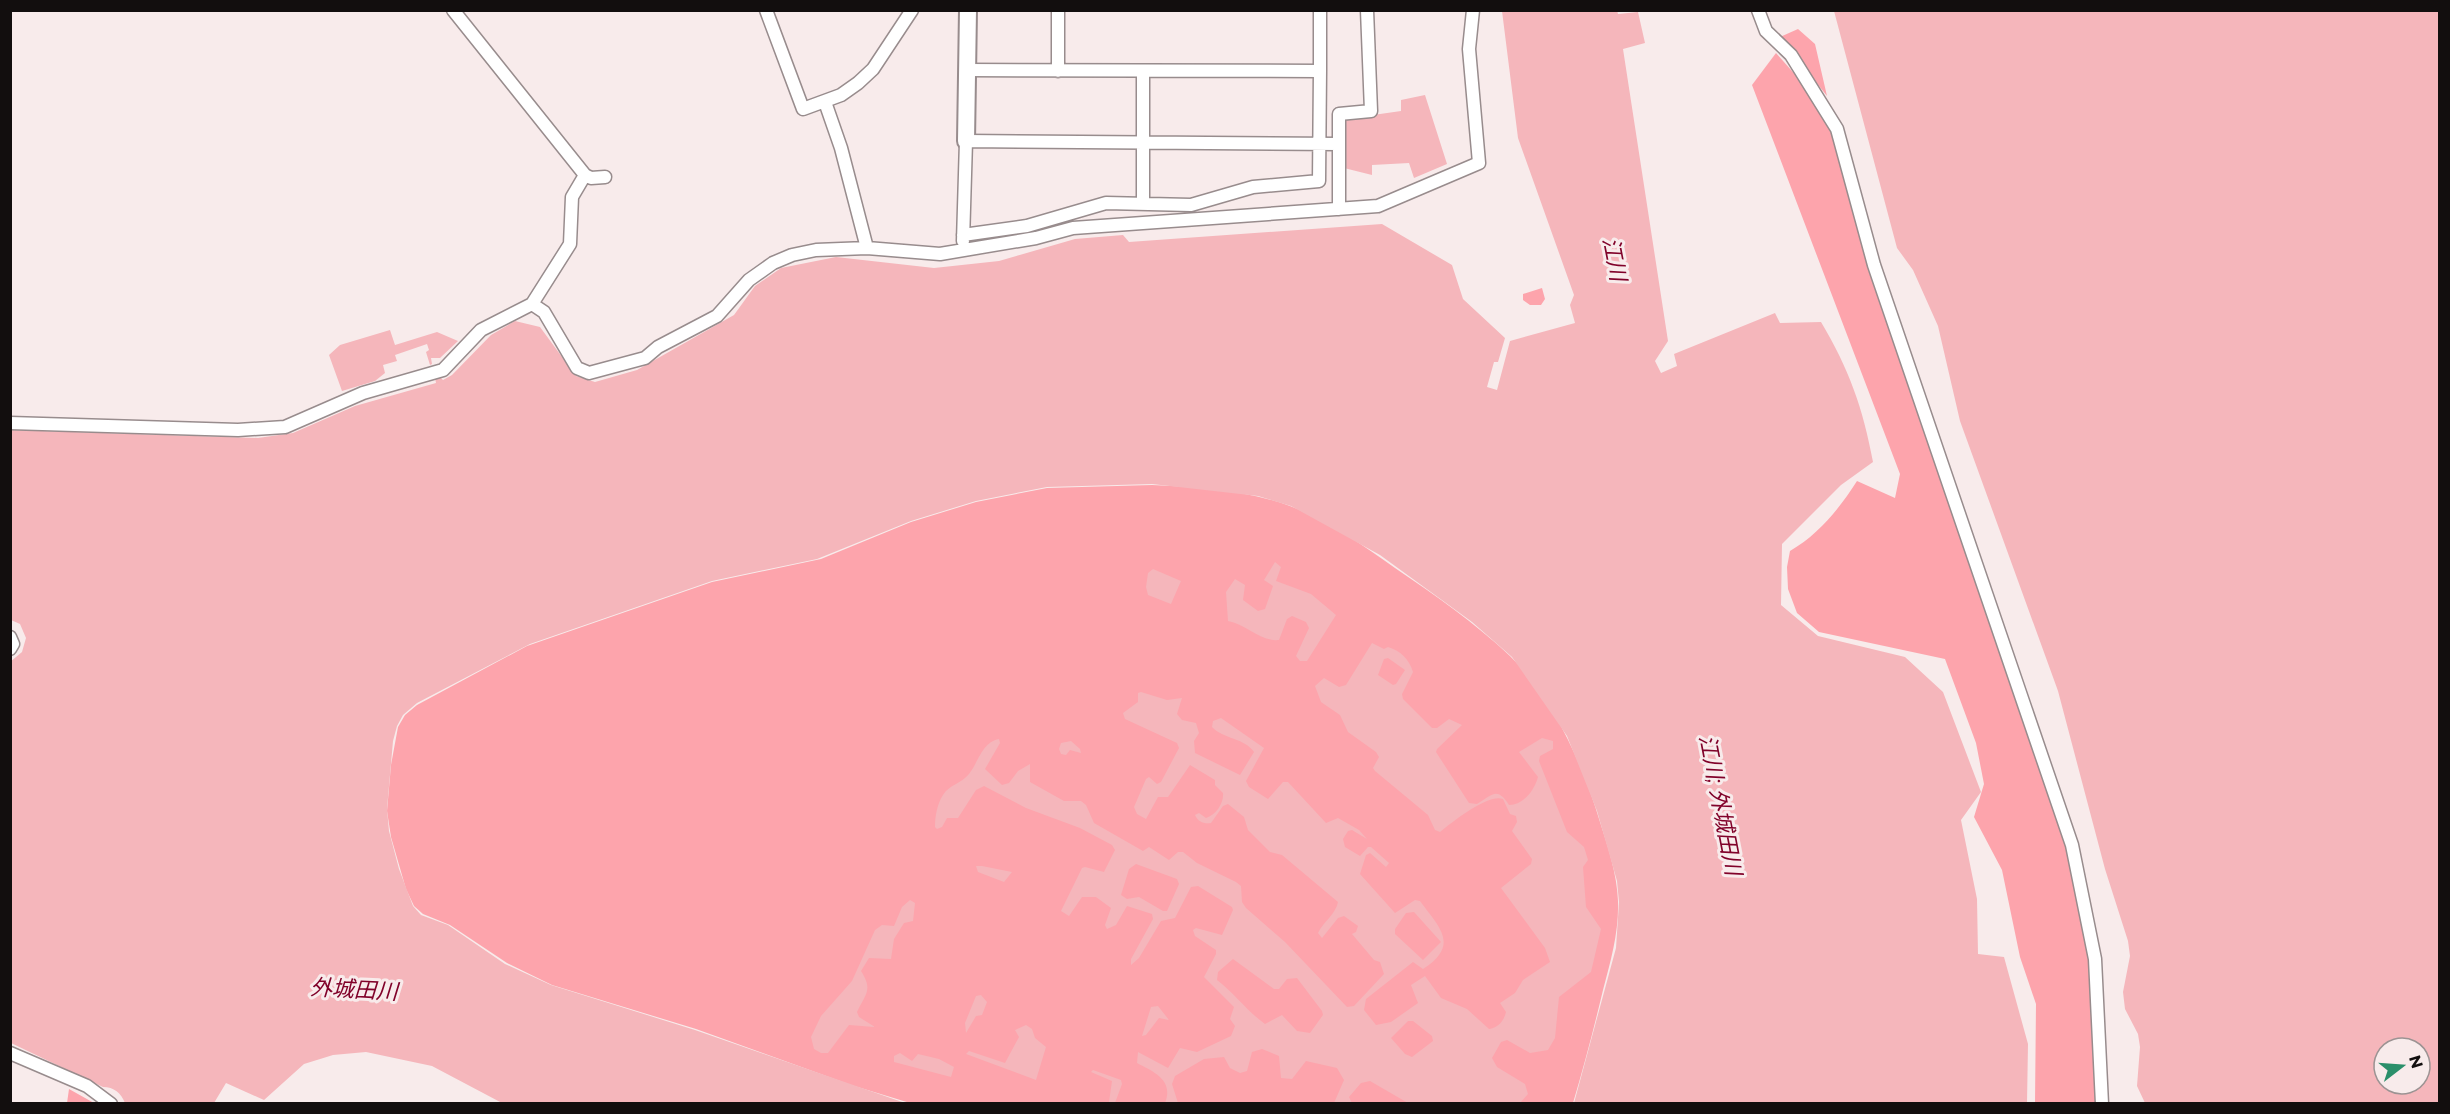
<svg xmlns="http://www.w3.org/2000/svg" width="2450" height="1114" viewBox="0 0 2450 1114" font-family="Montserrat,'Noto Sans JP',sans-serif">
<style>
.green{fill:#fda4ac}
.water{fill:#f5b6bb;fill-rule:evenodd}
.lines{fill:none;stroke-linecap:round;stroke-linejoin:round}
.minor-casing{stroke:#988c8d;stroke-width:15}
.tertiary-casing{stroke:#988c8d;stroke-width:20}
.minor{stroke:#fff;stroke-width:12}
.tertiary{stroke:#fff;stroke-width:16}
.labels{text-anchor:middle;stroke-width:6;stroke-linejoin:round;paint-order:stroke}
.water-label{font-size:22px;font-style:italic;fill:#81022a;stroke:#f8ebeb}
</style>
<rect width="100%" height="100%" fill="#f8ebeb"/>
<path class="green" d="M 1798,29 L 1815,44 L 1827,96 L 1780,37 Z
M 1776,53 L 1807,88 L 1832,131 L 1868,269 L 1930,449 L 1972,559 L 2065,836 L 2087,938 L 2094,1012 L 2096,1103 L 2035,1103 L 2036,1004 L 2020,957 L 2002,870 L 1974,817 L 1984,784 L 1976,743 L 1945,659 L 1819,632 L 1797,613 L 1788,589 L 1787,567 L 1790,551 C 1819,534 1839,509 1857,481 L 1895,498 L 1900,474 L 1752,85 Z
M 1542,288 L 1545,299 L 1541,305 L 1530,305 L 1523,300 L 1523,294 Z
M 1152,485 C 1197,487 1247,490 1290,506 C 1327,520 1363,545 1395,568 C 1435,595 1475,623 1510,656 C 1553,698 1583,765 1600,822 C 1608,847 1617,874 1618,901 C 1619,932 1611,960 1603,990 C 1594,1028 1584,1066 1573,1103 L 910,1103 L 851,1085 L 696,1029 L 552,985 L 507,963 L 450,925 L 423,914 L 414,906 L 406,889 L 391,837 L 387,811 L 391,765 L 398,727 L 405,715 L 417,705 L 527,646 L 712,582 L 821,559 L 911,522 L 976,502 L 1047,488 Z
M 69,1089 L 94,1103 L 67,1103 Z"/>
<path class="water" d="M 1617,10 L 1618,14 L 1638,12 L 1645,43 L 1623,49 L 1668,341 L 1655,361 L 1661,373 L 1677,366 L 1674,354 L 1775,313 L 1780,323 L 1821,322 C 1849,369 1863,408 1873,462 L 1841,485 L 1782,544 L 1781,605 L 1818,636 L 1905,657 L 1943,692 L 1981,792 L 1961,820 L 1977,899 L 1978,954 L 2004,957 L 2028,1044 L 2027,1103 L 1574,1103 L 1616,948 L 1619,902 L 1617,881 L 1597,811 L 1567,736 L 1512,657 L 1472,622 L 1380,555 L 1291,506 L 1258,496 L 1152,484 L 1047,487 L 976,501 L 911,521 L 817,559 L 712,581 L 530,644 L 417,703 L 403,715 L 397,726 L 393,741 L 387,809 L 389,831 L 399,869 L 413,906 L 421,915 L 448,925 L 505,964 L 551,985 L 695,1030 L 905,1103 L 502,1103 L 432,1066 L 366,1052 L 333,1055 L 304,1064 L 264,1100 L 226,1083 L 214,1103 L 125,1103 C 121,1093 114,1087 103,1087 L 11,1043 L 10,662 L 22,652 L 26,638 L 20,624 L 11,620 L 11,430 L 258,438 L 293,433 L 355,406 L 436,383 L 435,378 L 440,377 L 443,380 L 452,375 L 491,335 L 515,321 L 540,327 L 576,376 L 595,382 L 637,370 L 734,315 L 755,286 L 781,268 L 836,257 L 934,268 L 999,261 L 1075,239 L 1123,235 L 1129,242 L 1382,224 L 1452,265 L 1463,299 L 1505,338 L 1498,362 L 1494,362 L 1487,387 L 1497,390 L 1510,341 L 1575,323 L 1570,305 L 1574,295 L 1518,138 L 1502,11 Z
M 1834,11 L 2439,11 L 2439,1103 L 2145,1103 L 2137,1086 L 2140,1047 L 2138,1034 L 2125,1009 L 2123,992 L 2130,956 L 2128,941 L 2105,869 L 2058,691 L 1960,421 L 1938,326 L 1913,270 L 1897,248 ZM 2384,1048 L 2420,1048 L 2420,1084 L 2384,1084 Z
M 1425,95 L 1447,164 L 1414,178 L 1409,163 L 1372,165 L 1372,175 L 1344,168 L 1345,119 L 1401,111 L 1401,100 Z
M 390,330 L 395,345 L 437,332 L 458,341 L 440,358 L 431,358 L 432,364 L 430,365 L 426,352 L 429,350 L 427,344 L 395,355 L 397,361 L 383,365 L 385,373 L 375,381 L 342,391 L 329,355 L 340,345 Z
M 1275,562 L 1281,567 L 1276,581 L 1311,594 L 1336,615 L 1307,661 L 1300,661 L 1296,656 L 1309,628 L 1306,622 L 1292,616 L 1287,619 L 1279,640 C 1260,642 1246,624 1228,621 L 1226,592 L 1235,579 L 1245,585 L 1243,600 L 1258,611 L 1265,609 L 1273,586 L 1264,580 Z
M 1153,569 L 1181,581 L 1171,604 L 1148,595 L 1146,587 L 1148,573 Z
M 1372,643 L 1384,649 L 1388,647 C 1401,651 1409,659 1413,672 L 1402,694 L 1403,699 L 1432,728 L 1437,728 L 1449,719 L 1462,725 L 1437,749 L 1436,752 L 1469,803 L 1477,804 C 1492,795 1497,786 1509,805 C 1524,805 1535,789 1538,777 L 1519,752 L 1542,738 L 1553,741 L 1553,749 L 1540,756 L 1539,761 L 1567,832 L 1584,847 L 1588,860 L 1583,867 L 1586,907 L 1601,929 L 1591,972 L 1559,997 L 1555,1038 L 1548,1050 L 1530,1053 L 1507,1040 L 1501,1042 L 1492,1058 L 1497,1067 L 1525,1084 L 1528,1094 L 1520,1103 L 1408,1103 L 1370,1081 L 1361,1083 L 1349,1097 L 1352,1103 L 1334,1103 L 1344,1080 L 1337,1068 L 1306,1061 L 1292,1079 L 1281,1078 L 1279,1056 L 1262,1049 L 1252,1052 L 1247,1071 L 1240,1073 L 1230,1068 L 1224,1057 L 1204,1059 L 1175,1076 L 1172,1084 L 1178,1103 L 1165,1103 C 1174,1080 1154,1072 1137,1063 L 1138,1052 L 1168,1068 L 1180,1048 L 1197,1052 L 1231,1036 L 1235,1026 L 1230,1019 L 1234,1007 L 1204,977 L 1216,954 L 1216,950 L 1195,936 L 1193,930 L 1196,928 L 1222,935 L 1233,910 L 1232,907 L 1198,886 L 1191,887 L 1175,918 L 1161,921 L 1139,958 L 1131,965 L 1131,959 L 1153,919 L 1152,914 L 1127,906 L 1116,925 L 1107,929 L 1105,925 L 1111,908 L 1096,897 L 1082,897 L 1069,916 L 1061,911 L 1082,868 L 1085,867 L 1104,872 L 1115,850 L 1112,845 L 1080,828 L 1026,808 L 984,786 L 976,790 L 958,818 L 947,818 L 942,827 L 937,829 L 935,827 C 935,817 937,804 943,795 C 949,785 962,783 969,774 C 978,763 982,742 999,739 L 1000,743 L 985,769 L 1002,785 L 1009,783 L 1018,771 L 1030,764 L 1030,782 L 1064,801 L 1081,801 L 1086,805 L 1094,823 L 1143,851 L 1149,847 L 1169,860 L 1178,852 L 1183,852 L 1197,863 L 1236,882 L 1241,886 L 1242,902 L 1246,908 L 1285,942 L 1347,1007 L 1354,1006 L 1384,974 L 1380,962 L 1374,960 L 1352,934 L 1356,932 L 1358,926 L 1344,916 L 1338,918 L 1322,938 L 1318,933 C 1323,922 1336,914 1338,902 L 1282,855 L 1270,852 L 1248,830 L 1244,817 L 1228,804 L 1223,806 L 1211,823 C 1204,824 1198,822 1195,815 L 1199,813 L 1206,818 C 1216,815 1224,803 1223,793 L 1215,785 L 1215,780 L 1190,765 L 1168,797 L 1158,797 L 1146,819 L 1137,814 L 1134,807 L 1146,779 L 1149,777 L 1157,784 L 1161,782 L 1179,748 L 1177,743 L 1125,719 L 1123,713 L 1138,702 L 1138,693 L 1141,692 L 1167,700 L 1182,698 L 1177,714 L 1182,720 L 1196,723 L 1199,733 L 1194,741 L 1195,753 L 1240,775 L 1254,752 C 1245,738 1223,739 1212,727 L 1213,721 L 1221,718 L 1264,748 L 1246,781 L 1249,787 L 1268,799 L 1283,782 L 1288,782 L 1326,823 L 1338,818 L 1359,830 L 1367,839 L 1352,830 L 1348,831 L 1343,839 L 1345,847 L 1360,856 L 1368,847 L 1371,847 L 1389,863 L 1386,867 L 1370,853 L 1366,855 L 1360,874 L 1395,913 L 1415,900 L 1420,901 C 1440,928 1460,945 1423,969 L 1413,962 L 1366,999 L 1364,1010 L 1376,1025 L 1391,1022 L 1418,1003 L 1411,985 L 1425,976 L 1441,998 L 1467,1009 L 1489,1029 C 1498,1028 1504,1021 1506,1012 L 1500,1003 L 1515,993 L 1523,980 L 1550,962 L 1545,948 L 1501,888 L 1531,864 L 1532,859 L 1512,831 L 1517,822 L 1516,816 L 1510,814 L 1503,799 C 1489,793 1452,822 1440,832 L 1435,830 L 1428,815 L 1375,771 L 1373,768 L 1379,757 L 1376,752 L 1348,732 L 1340,715 L 1321,702 L 1315,686 L 1324,678 L 1339,687 L 1346,685 ZM 1388,658 L 1405,670 L 1396,684 L 1393,685 L 1378,675 L 1384,659 ZM 1136,864 L 1177,879 L 1179,884 L 1167,911 L 1163,911 L 1139,897 L 1127,899 L 1121,895 L 1129,869 ZM 1414,912 L 1441,942 L 1423,960 L 1395,934 L 1395,929 L 1406,913 ZM 1233,959 L 1274,989 L 1279,989 L 1287,979 L 1297,978 L 1322,1011 L 1323,1015 L 1310,1033 L 1297,1031 L 1282,1015 L 1265,1024 C 1247,1011 1235,994 1217,980 L 1218,972 ZM 1408,1021 L 1413,1021 L 1432,1036 L 1433,1041 L 1412,1057 L 1405,1054 L 1391,1038 Z
M 1071,741 L 1080,749 L 1081,753 L 1070,750 L 1066,755 L 1061,754 L 1059,749 L 1061,743 Z
M 982,866 L 1012,872 L 1004,882 L 978,872 L 976,866 Z
M 910,900 L 915,903 L 913,921 L 904,923 L 894,939 L 891,959 L 869,958 L 861,971 C 873,990 866,993 857,1012 L 859,1017 L 875,1027 L 849,1025 L 828,1053 L 821,1053 L 814,1049 L 811,1037 L 821,1016 L 852,981 L 875,930 L 882,925 L 894,926 L 902,907 Z
M 981,995 L 987,1002 L 982,1015 L 976,1016 L 966,1033 L 965,1023 L 976,996 Z
M 1158,1006 L 1169,1020 L 1159,1018 L 1146,1035 L 1142,1036 L 1151,1007 Z
M 1026,1025 L 1032,1029 L 1035,1038 L 1046,1047 L 1036,1080 L 966,1054 L 969,1051 L 1005,1063 L 1019,1037 L 1015,1030 Z
M 900,1053 L 912,1061 L 918,1054 L 939,1059 L 954,1067 L 951,1077 L 894,1062 L 894,1056 Z
M 1093,1070 L 1121,1080 L 1122,1084 L 1115,1103 L 1109,1102 L 1112,1081 L 1091,1072 Z"/>
<g class="lines">
<defs>
<path id="minor" d="M 453,10 L 585,175 L 591,178 L 605,177
M 766,10 L 803,109 L 841,95 L 858,83 L 873,69 L 912,10
M 1758,10 L 1766,31 L 1791,55 L 1837,129 L 1874,265 L 2072,845 L 2095,959 L 2102,1104
M 1058,71 L 1058,10
M 1320,71 L 1320,10
M 825,102 L 841,148 L 867,248
M 1339,144 L 1339,114 L 1371,111 L 1367,10
M 1143,202 L 1143,71
M 963,235 L 1027,226 L 1106,203 L 1191,205 L 1253,187 L 1319,181 L 1320,71 L 967,70
M 963,241 L 966,141 L 1339,144 L 1339,209
M 532,304 L 544,312 L 577,368 L 589,373 L 645,358 L 658,347 L 717,316 L 749,280 L 773,263 L 792,255 L 816,250 L 867,248 L 940,254 L 1036,238 L 1073,228 L 1378,206 L 1479,163 L 1469,49 L 1473,10
M 10,423 L 238,430 L 285,427 L 363,393 L 443,370 L 481,330 L 532,304 L 570,244 L 572,197 L 585,175
M 10,637 L 13,644 L 10,649
M 10,1053 L 87,1086 L 111,1104"/>
<path id="tertiary" d="M 966,141 L 968,10"/>
</defs>
<use href="#minor" class="minor-casing"/>
<use href="#tertiary" class="tertiary-casing"/>
<use href="#minor" class="minor"/>
<use href="#tertiary" class="tertiary"/>
</g>
<g class="labels">
<g class="water-label">
<text transform="translate(1615 259) rotate(79)" y="8">江川</text>
<text transform="translate(1721 805) rotate(79)" y="8">江川; 外城田川</text>
<text transform="translate(354 989) rotate(3)" y="8">外城田川</text>
</g>
</g>
<rect width="2450" height="1114" fill="none" stroke="#120e0e" stroke-width="24"/>
<g transform="translate(2402 1066) rotate(73)"><circle r="28" fill="#f8ebeb" stroke="#9c9393" stroke-width="1.5"/>
<path d="M0-4.5L10 22L0 15L-10 22Z" fill="#2b8f6a"/>
<text y="-9" font-size="16" font-weight="bold" text-anchor="middle" fill="#120e0e">N</text>
</g>
</svg>
